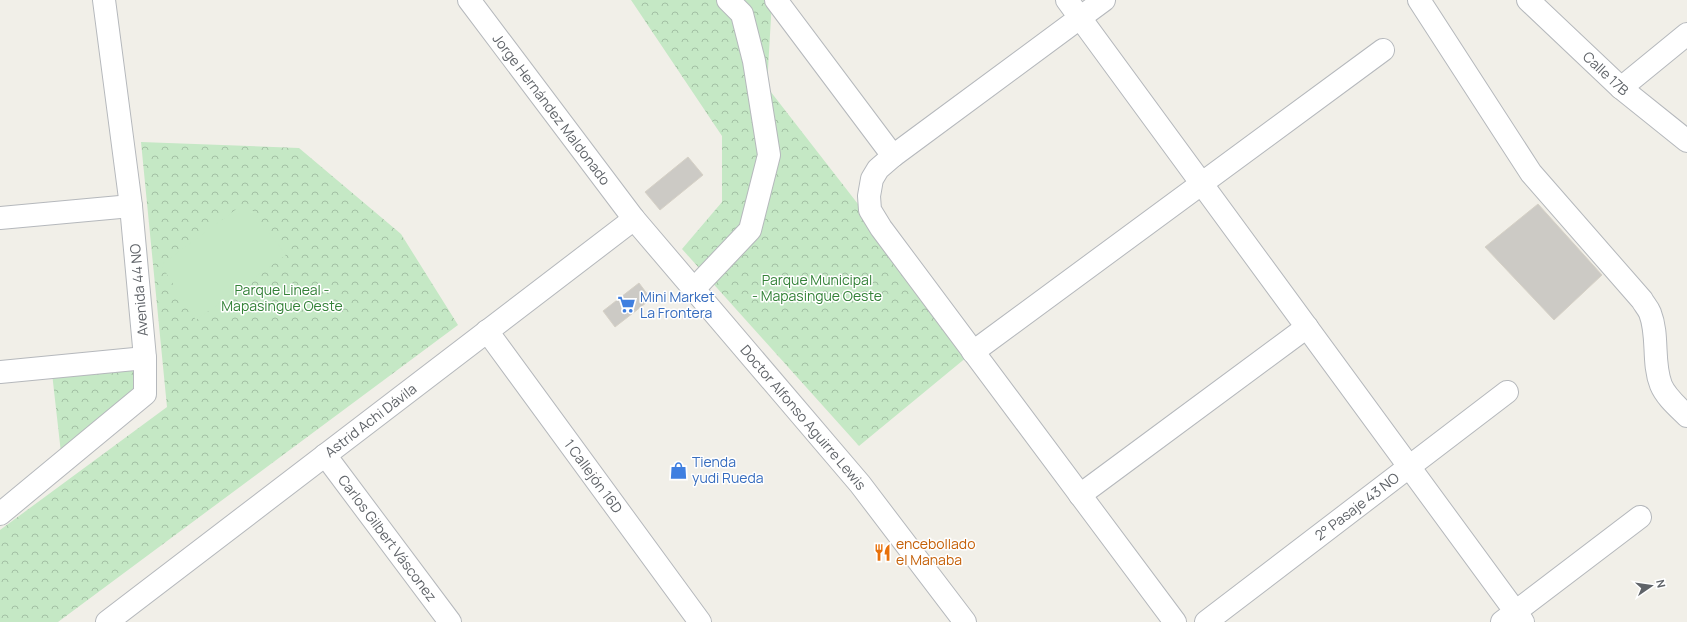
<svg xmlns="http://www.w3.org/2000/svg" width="1687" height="622" viewBox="0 0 1687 622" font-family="Manrope,sans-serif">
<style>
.park{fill:url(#park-crowns)}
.pitch{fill:#c5e8c5}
.building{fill:#cccac5;stroke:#d6d1c6}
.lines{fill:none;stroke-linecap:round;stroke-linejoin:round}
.minor-casing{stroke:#b5b8bc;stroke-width:24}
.minor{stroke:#fff;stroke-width:22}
.labels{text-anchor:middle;stroke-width:3;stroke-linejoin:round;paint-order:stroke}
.street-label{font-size:14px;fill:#5f6368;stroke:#fff}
.park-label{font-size:14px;fill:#348238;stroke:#fff}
.shop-label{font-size:14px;fill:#366cbe;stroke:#fff;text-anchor:start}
.food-label{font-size:14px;fill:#c56008;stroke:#fff;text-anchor:start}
</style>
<defs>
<pattern id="park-crowns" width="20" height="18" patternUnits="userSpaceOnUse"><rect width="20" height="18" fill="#c5e8c5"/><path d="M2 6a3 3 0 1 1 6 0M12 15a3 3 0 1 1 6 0" fill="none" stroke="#a3c0a4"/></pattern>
</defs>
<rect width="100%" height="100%" fill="#f1efe8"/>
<path class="park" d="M 631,0 L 772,0 L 767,87 L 973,352 L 859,446 L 682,249 L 722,202 L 722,136 Z
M 141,142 L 299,148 L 401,234 L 458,325 L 58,622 L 0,622 L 0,530 L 167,407 Z
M 135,366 L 139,389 L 61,453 L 52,373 Z"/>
<path class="pitch" d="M 246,202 L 286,255 L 196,320 L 161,265 Z"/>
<path class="building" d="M 688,157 L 703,175 L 660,210 L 645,192 Z
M 1538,204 L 1602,275 L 1554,320 L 1485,247 Z
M 639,283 L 651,299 L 615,327 L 603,311 Z"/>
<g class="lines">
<defs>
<g id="minor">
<path id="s1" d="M 469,0 L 634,219 L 860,484 L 965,622"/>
<path d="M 776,0 L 893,156"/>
<path d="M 1067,0 L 1523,622"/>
<path d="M 1104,0 L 893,156 L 878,169 L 872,179 L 869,196 L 870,210 L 881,228 L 1175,622"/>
<path d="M 1419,0 L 1531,173 L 1642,300 C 1644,304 1648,308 1650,313 C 1659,336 1652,362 1661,385 C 1666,397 1678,407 1687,416"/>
<path id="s2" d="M 1528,0 L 1621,88 L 1687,141"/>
<path d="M 1621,88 L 1687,34"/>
<path d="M 0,218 L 131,206"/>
<path d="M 694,289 L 750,230 L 769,155 L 754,61 L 742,14 L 728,0"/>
<path id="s3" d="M 487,331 L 700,622"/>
<path d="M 973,352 L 1383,50"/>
<path d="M 0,372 L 145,358"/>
<path id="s4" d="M 325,455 L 450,622"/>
<path d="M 1080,495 L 1307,327"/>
<path d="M 0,514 L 145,394 L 145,358 L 131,206 L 104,0"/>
<path id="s5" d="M 107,622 L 634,219"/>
<path id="s6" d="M 1206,622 L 1507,392"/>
<path d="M 1502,622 L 1640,517"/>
</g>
</defs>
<use href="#minor" class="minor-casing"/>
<use href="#minor" class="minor"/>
</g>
<defs>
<symbol id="supermarket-bare" viewBox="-9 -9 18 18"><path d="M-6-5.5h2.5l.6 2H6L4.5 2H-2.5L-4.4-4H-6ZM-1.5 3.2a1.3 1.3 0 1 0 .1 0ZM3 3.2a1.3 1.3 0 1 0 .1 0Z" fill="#3f7fe0" stroke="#fff" stroke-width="2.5" paint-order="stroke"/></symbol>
<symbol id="shop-bare" viewBox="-9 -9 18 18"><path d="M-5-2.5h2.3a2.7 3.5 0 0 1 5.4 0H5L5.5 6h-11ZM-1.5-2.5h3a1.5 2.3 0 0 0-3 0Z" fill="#3f7fe0" stroke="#fff" stroke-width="2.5" paint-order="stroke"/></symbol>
<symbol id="restaurant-bare" viewBox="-9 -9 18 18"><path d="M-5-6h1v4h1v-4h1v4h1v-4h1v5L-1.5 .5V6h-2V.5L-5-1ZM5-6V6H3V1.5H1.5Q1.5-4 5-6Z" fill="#e8710a" stroke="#fff" stroke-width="2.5" paint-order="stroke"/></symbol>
</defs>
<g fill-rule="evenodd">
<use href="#supermarket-bare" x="614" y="292" width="25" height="25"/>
<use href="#shop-bare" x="666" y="458" width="25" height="25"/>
<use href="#restaurant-bare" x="870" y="540" width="25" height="25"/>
</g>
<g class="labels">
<g class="street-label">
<text dy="5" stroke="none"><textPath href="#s2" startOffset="107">Calle 17B</textPath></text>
<text dy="5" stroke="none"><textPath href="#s1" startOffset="137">Jorge Hernández Maldonado</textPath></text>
<text transform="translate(139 290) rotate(-95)" y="5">Avenida 44 NO</text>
<text dy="5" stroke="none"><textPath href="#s1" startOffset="535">Doctor Alfonso Aguirre Lewis</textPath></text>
<text dy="5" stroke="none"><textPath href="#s5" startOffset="332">Astrid Achi Dávila</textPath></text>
<text dy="5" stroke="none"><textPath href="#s3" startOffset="180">1 Callejón 16D</textPath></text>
<text dy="5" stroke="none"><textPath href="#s6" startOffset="190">2° Pasaje 43 NO</textPath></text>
<text dy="5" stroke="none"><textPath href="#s4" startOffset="104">Carlos Gilbert Vásconez</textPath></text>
</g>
<g class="park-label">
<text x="817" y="285">Parque Municipal<tspan x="817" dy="16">- Mapasingue Oeste</tspan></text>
<text x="282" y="295">Parque Lineal -<tspan x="282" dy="16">Mapasingue Oeste</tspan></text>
</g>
<g class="shop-label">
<text x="640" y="302">Mini Market<tspan x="640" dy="16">La Frontera</tspan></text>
<text x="692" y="467">Tienda<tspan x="692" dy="16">yudi Rueda</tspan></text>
</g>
<g class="food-label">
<text x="896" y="549">encebollado<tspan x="896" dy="16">el Manaba</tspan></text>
</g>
</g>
<g transform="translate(1651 586) rotate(77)" stroke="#ffffff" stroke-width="3" paint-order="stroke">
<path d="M0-3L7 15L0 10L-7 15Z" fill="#5f6368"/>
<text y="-6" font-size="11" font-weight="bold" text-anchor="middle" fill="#5f6368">N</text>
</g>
</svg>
